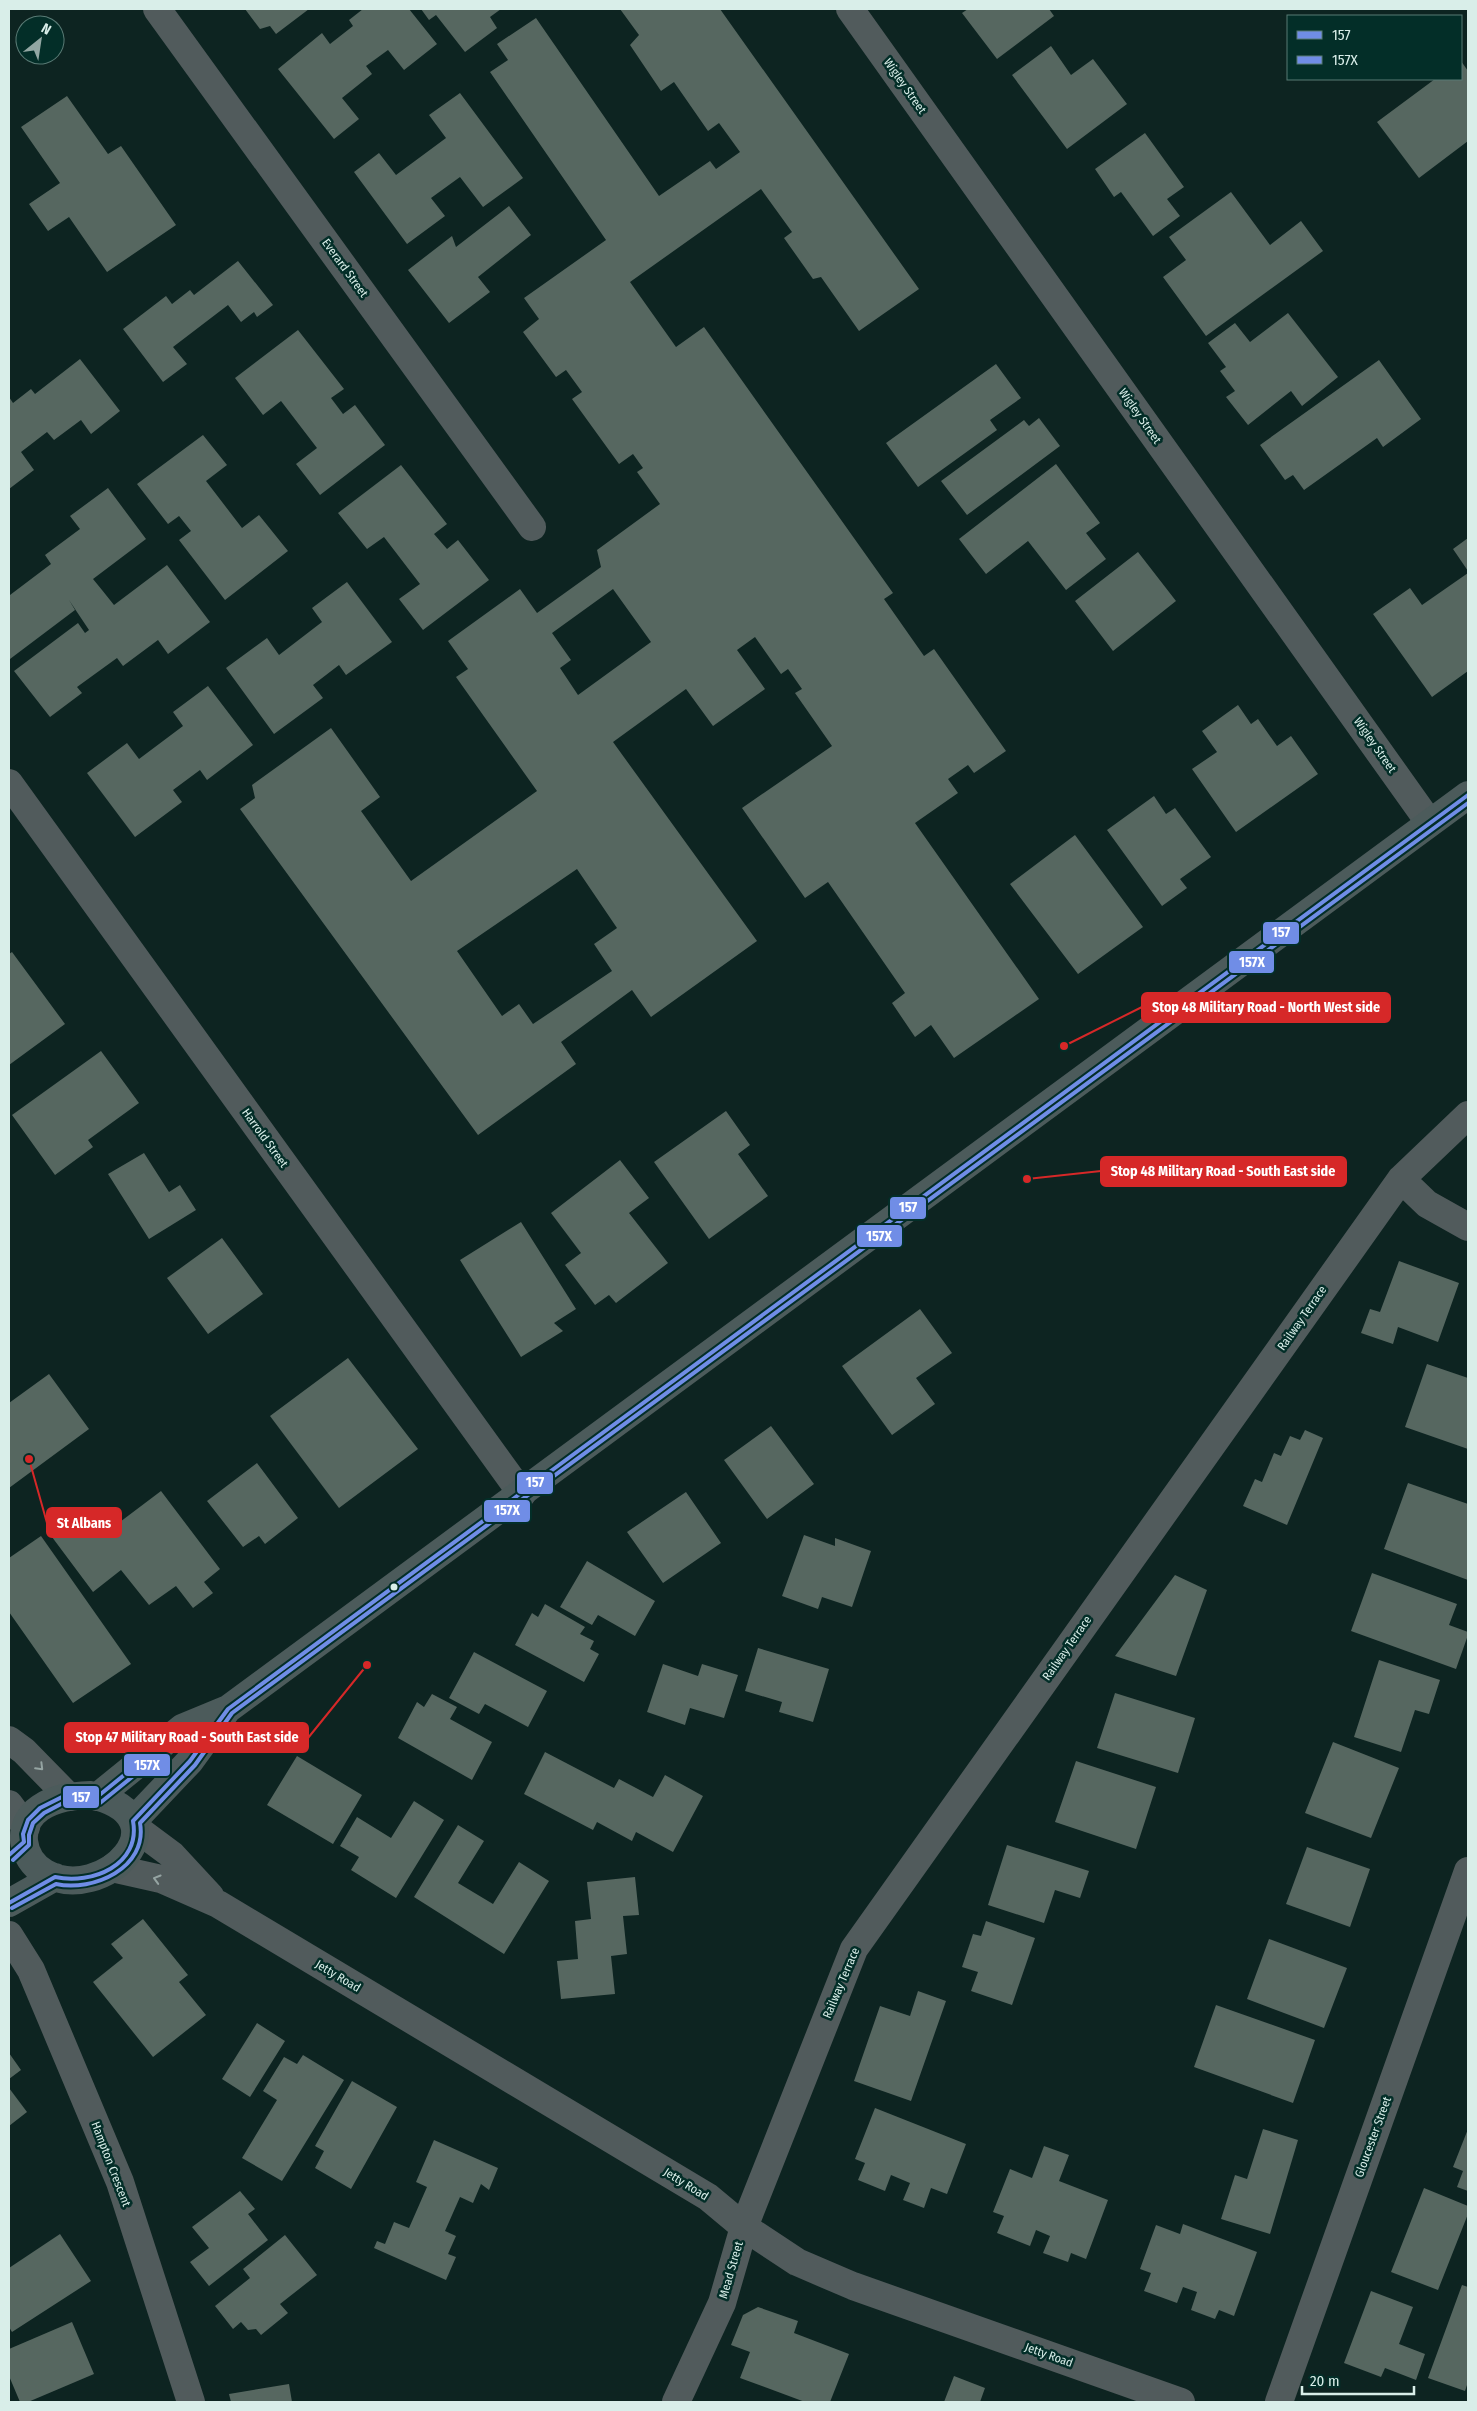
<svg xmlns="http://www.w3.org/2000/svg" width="1477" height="2411" viewBox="0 0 1477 2411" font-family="'Fira Sans Condensed',sans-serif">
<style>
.building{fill:#566760;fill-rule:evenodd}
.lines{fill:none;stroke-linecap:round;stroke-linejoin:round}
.minor{stroke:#515b5c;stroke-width:28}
.major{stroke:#4c5b5b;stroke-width:28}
.bus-1-casing{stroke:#032e28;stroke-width:8}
.bus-2-casing{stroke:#032e28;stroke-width:8}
.bus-1{stroke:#708de6;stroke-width:4}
.bus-2{stroke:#708de6;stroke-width:4}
.oneway{stroke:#95a4a2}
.bus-dot{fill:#d9eee9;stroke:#032e28;stroke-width:2}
.labels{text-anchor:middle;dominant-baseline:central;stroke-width:5;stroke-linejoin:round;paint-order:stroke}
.street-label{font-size:12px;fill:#d9eee9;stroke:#032e28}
.leader{fill:none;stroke:#d62828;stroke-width:2}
.callout-dot{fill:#d62828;stroke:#032e28;stroke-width:2}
.callout{fill:#d62828;stroke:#d62828;stroke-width:2}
.callout-label{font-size:14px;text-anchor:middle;font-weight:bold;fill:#fff}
.line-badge{stroke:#032e28;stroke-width:2}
.badge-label{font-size:14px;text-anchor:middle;font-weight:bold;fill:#fff}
</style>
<rect width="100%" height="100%" fill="#0d2421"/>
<path class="building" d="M 245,9 L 309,9 L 276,34 L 270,26 L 260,29 Z
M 363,9 L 409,9 L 437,44 L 404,70 L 388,50 L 366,66 L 372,74 L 342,98 L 359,119 L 334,139 L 278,69 L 322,33 L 330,44 L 353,26 L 349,20 Z
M 421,9 L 501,9 L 490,17 L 497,28 L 465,52 L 436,15 L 429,20 Z
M 620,9 L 720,9 L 919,289 L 859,331 L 821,277 L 813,279 L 784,238 L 792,232 L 761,189 L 630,282 L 676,347 L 704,327 L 893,593 L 884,599 L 924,656 L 934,649 L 1006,751 L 974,773 L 968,765 L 948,779 L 958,793 L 915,823 L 1039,999 L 954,1058 L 931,1025 L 915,1037 L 892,1003 L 905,993 L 828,882 L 805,898 L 742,808 L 832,746 L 795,693 L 802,689 L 788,669 L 781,674 L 755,637 L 737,650 L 765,689 L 713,726 L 686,689 L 613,742 L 757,941 L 651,1017 L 632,990 L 561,1042 L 576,1064 L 478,1135 L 240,809 L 255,798 L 252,785 L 331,728 L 380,797 L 361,811 L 411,881 L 537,791 L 456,677 L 468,669 L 448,641 L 520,589 L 537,613 L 601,567 L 597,550 L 660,504 L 637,472 L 643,468 L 633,454 L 619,464 L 572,399 L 582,392 L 566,370 L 556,377 L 523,332 L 539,319 L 524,298 L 606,240 L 490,72 L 508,60 L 497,44 L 536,18 L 659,196 L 710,161 L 716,169 L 740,152 L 719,123 L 708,131 L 674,82 L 661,91 L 630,45 L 639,35 ZM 613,589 L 651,642 L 578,695 L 560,668 L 571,660 L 552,633 ZM 577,869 L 617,928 L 594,944 L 612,971 L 533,1024 L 519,1004 L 502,1016 L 457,951 Z
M 968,9 L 1049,9 L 1054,16 L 997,59 L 962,13 Z
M 1051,46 L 1071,75 L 1093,59 L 1127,104 L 1067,149 L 1012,75 Z
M 1461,61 L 1468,71 L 1468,141 L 1419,178 L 1377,122 L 1435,79 L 1461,79 Z
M 460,93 L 523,178 L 483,207 L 460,177 L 431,198 L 445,216 L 407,244 L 354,172 L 379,153 L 396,175 L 446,138 L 429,115 Z
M 67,96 L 108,154 L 121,146 L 176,225 L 107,272 L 69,217 L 48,231 L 29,204 L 60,183 L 21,127 Z
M 1145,133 L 1184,187 L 1167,199 L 1180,216 L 1153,236 L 1121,192 L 1114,197 L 1095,169 Z
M 1231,192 L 1270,245 L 1301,221 L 1323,251 L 1206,336 L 1163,277 L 1186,260 L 1169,237 Z
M 509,206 L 531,235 L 478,277 L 490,292 L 449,323 L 408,270 L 452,236 L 456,247 Z
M 238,261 L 273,305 L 257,317 L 254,312 L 241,322 L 228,305 L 173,347 L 187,364 L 163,382 L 123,329 L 166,296 L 172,304 L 190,290 L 194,295 Z
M 1288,313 L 1338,377 L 1302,406 L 1291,391 L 1248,425 L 1226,397 L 1235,391 L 1220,371 L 1226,367 L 1208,343 L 1235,323 L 1250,342 Z
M 298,330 L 344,389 L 331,398 L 343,414 L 355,405 L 385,445 L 320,495 L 296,464 L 317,448 L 281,401 L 263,415 L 235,378 Z
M 80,359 L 120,411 L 91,434 L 81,420 L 54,440 L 47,432 L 21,452 L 34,470 L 9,489 L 9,397 L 13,403 L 31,389 L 35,394 Z
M 1379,360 L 1421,419 L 1383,447 L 1377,438 L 1304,490 L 1293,475 L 1285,480 L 1260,445 Z
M 996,364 L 1021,398 L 990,420 L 997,430 L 918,487 L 886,443 Z
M 1039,418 L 1060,446 L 967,515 L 941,481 L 1024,420 L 1029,426 Z
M 203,435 L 227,465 L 206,481 L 242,528 L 259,515 L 288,551 L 225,600 L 179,540 L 191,531 L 179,516 L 168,524 L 137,484 Z
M 1056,464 L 1100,523 L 1086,533 L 1106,559 L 1066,590 L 1028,541 L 986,574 L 959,539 Z
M 401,465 L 447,524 L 434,534 L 447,549 L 458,540 L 489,580 L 423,630 L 399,599 L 420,584 L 384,537 L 367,549 L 338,513 Z
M 108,488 L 146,539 L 93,579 L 102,590 L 114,605 L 167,565 L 210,622 L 168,654 L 158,640 L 123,666 L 117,658 L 77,687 L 82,693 L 50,717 L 14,671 L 78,623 L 85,633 L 89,630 L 69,600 L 75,610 L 10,659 L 9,592 L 10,595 L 51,564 L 45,555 L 80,529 L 70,516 Z
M 1468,538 L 1468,571 L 1453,549 Z
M 1138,552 L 1176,601 L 1113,651 L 1075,601 Z
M 1468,573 L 1468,671 L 1432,697 L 1373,614 L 1410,588 L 1422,605 Z
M 347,582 L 392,642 L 346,675 L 339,665 L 313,685 L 323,698 L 274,734 L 226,668 L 267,638 L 279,655 L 322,622 L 312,608 Z
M 208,686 L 253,745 L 207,780 L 200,770 L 173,790 L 182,802 L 135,837 L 87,773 L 127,743 L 139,759 L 183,726 L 173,712 Z
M 1238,705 L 1251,724 L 1258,719 L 1277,746 L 1291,736 L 1318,774 L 1236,832 L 1192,769 L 1217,752 L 1202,731 Z
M 1154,796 L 1166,814 L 1175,808 L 1211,857 L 1180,879 L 1187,888 L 1162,906 L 1107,830 Z
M 1075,835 L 1143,927 L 1078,974 L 1010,884 Z
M 12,952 L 65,1024 L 9,1065 L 9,954 Z
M 101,1051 L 139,1103 L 88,1140 L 93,1147 L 55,1175 L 12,1115 Z
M 726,1111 L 750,1145 L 738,1154 L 768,1196 L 709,1239 L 654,1162 Z
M 144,1153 L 169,1192 L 180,1185 L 196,1210 L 149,1239 L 108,1174 Z
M 620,1160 L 649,1198 L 629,1213 L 668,1263 L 616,1303 L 609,1295 L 595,1305 L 565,1265 L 581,1253 L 551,1213 Z
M 521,1222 L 576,1309 L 554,1323 L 563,1331 L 521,1357 L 460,1260 Z
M 222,1238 L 263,1294 L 208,1334 L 167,1278 Z
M 1399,1261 L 1459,1283 L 1438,1342 L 1398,1327 L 1393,1344 L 1361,1333 L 1370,1309 L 1380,1312 Z
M 920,1309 L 952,1353 L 916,1378 L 935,1404 L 892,1435 L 842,1366 Z
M 348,1358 L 418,1449 L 339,1508 L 270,1416 Z
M 1427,1364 L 1468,1378 L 1468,1449 L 1405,1427 Z
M 49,1374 L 89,1429 L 9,1488 L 9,1403 Z
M 771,1426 L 814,1484 L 767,1519 L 724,1460 Z
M 1305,1430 L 1323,1438 L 1287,1525 L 1243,1506 L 1255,1479 L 1262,1482 L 1274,1453 L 1281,1456 L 1290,1436 L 1300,1440 Z
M 257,1463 L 298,1518 L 265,1544 L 259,1536 L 243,1547 L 207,1501 Z
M 1408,1483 L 1468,1504 L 1468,1580 L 1384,1549 Z
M 161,1491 L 220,1569 L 204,1582 L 213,1593 L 193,1608 L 176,1586 L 149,1605 L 121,1570 L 93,1592 L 49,1533 L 83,1507 L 104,1534 Z
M 686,1492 L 721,1543 L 663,1583 L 627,1532 Z
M 804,1535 L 835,1546 L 835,1538 L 871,1551 L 852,1607 L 822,1597 L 818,1609 L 782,1596 Z
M 41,1536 L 131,1664 L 73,1703 L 9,1612 L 9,1558 Z
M 587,1561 L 655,1601 L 635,1636 L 598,1615 L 592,1625 L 560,1607 Z
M 1372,1573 L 1457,1604 L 1449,1625 L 1468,1632 L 1468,1635 L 1456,1669 L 1351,1631 Z
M 1175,1575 L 1207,1590 L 1176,1676 L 1115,1656 Z
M 545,1604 L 585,1627 L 580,1634 L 594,1641 L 590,1649 L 599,1654 L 584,1682 L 515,1645 L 532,1613 L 538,1617 Z
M 758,1648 L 829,1669 L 813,1722 L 779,1712 L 782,1702 L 745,1691 Z
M 474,1652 L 547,1691 L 528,1727 L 485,1704 L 479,1714 L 449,1698 Z
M 1379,1660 L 1440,1680 L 1429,1714 L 1415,1710 L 1401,1752 L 1354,1737 Z
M 663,1664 L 698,1676 L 702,1664 L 738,1675 L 724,1718 L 690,1708 L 685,1725 L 647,1712 Z
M 1115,1693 L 1195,1718 L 1178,1773 L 1097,1748 Z
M 432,1694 L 457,1707 L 450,1719 L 492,1742 L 472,1780 L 398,1738 L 417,1702 L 424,1707 Z
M 1333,1742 L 1399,1768 L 1371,1838 L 1305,1813 Z
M 545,1752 L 614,1788 L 619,1779 L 653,1797 L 665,1775 L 703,1796 L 673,1852 L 636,1832 L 632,1841 L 597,1822 L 593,1830 L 524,1794 Z
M 297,1756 L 362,1795 L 333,1844 L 267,1805 Z
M 1076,1761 L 1156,1787 L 1136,1849 L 1055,1822 Z
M 414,1801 L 444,1820 L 396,1898 L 351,1870 L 359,1857 L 340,1846 L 357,1817 L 391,1838 Z
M 458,1825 L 484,1841 L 458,1883 L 493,1904 L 519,1862 L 549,1881 L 504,1954 L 414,1897 Z
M 1007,1845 L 1089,1871 L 1080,1898 L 1055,1890 L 1044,1923 L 988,1905 Z
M 1307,1847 L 1370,1869 L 1350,1927 L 1286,1904 Z
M 635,1877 L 639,1915 L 623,1916 L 627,1954 L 611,1956 L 615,1994 L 561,1999 L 557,1961 L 578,1959 L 575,1921 L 591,1919 L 587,1882 Z
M 143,1919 L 188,1975 L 179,1982 L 206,2015 L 153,2057 L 93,1982 L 123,1958 L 111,1944 Z
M 986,1921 L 1035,1938 L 1012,2005 L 971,1991 L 978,1972 L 962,1967 L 973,1934 L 981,1936 Z
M 1269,1939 L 1347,1968 L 1324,2028 L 1247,1999 Z
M 918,1991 L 946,2001 L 911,2101 L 854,2081 L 880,2006 L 910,2016 Z
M 1216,2005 L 1315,2040 L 1293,2103 L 1194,2067 Z
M 257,2023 L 285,2041 L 250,2097 L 222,2079 Z
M 9,2053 L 21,2070 L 9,2079 Z
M 303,2055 L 344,2080 L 282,2181 L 242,2158 L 277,2100 L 263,2091 L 284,2057 L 297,2064 Z
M 352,2081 L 397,2107 L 351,2189 L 315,2168 L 324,2151 L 315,2146 Z
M 9,2088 L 27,2112 L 9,2126 Z
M 875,2108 L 966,2144 L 947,2194 L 931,2188 L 924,2208 L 903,2200 L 910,2183 L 891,2175 L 885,2191 L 858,2180 L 865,2163 L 855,2159 Z
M 1263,2129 L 1298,2140 L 1270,2234 L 1221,2219 L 1235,2175 L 1247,2179 Z
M 1468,2129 L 1468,2191 L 1457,2187 L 1463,2171 L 1453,2167 Z
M 434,2140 L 498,2168 L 489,2190 L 481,2184 L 473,2203 L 460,2197 L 445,2231 L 456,2236 L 448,2254 L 456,2257 L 446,2280 L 374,2248 L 377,2241 L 385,2244 L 394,2222 L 409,2228 L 427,2187 L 416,2182 Z
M 1044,2146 L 1069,2155 L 1059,2181 L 1108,2200 L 1086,2259 L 1071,2253 L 1068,2262 L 1043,2253 L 1050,2236 L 1036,2230 L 1030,2246 L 997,2233 L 1004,2216 L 993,2212 L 1010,2169 L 1032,2178 Z
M 1424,2188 L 1468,2206 L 1468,2214 L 1438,2290 L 1391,2272 Z
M 240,2191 L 255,2209 L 248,2214 L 268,2240 L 209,2286 L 190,2262 L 209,2248 L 192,2227 Z
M 1183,2224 L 1257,2252 L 1234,2316 L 1219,2310 L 1215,2319 L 1191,2310 L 1197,2292 L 1183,2287 L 1177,2303 L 1144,2291 L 1151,2273 L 1140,2269 L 1156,2225 L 1180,2234 Z
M 60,2234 L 91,2281 L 12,2332 L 9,2327 L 9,2268 Z
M 285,2235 L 317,2275 L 280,2304 L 288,2313 L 261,2335 L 256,2329 L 248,2330 L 241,2322 L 233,2329 L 215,2306 L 250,2278 L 243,2269 Z
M 1462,2285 L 1468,2287 L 1468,2382 L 1465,2391 L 1428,2378 Z
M 1371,2291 L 1413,2307 L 1399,2344 L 1425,2354 L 1416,2380 L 1385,2368 L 1381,2377 L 1344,2363 Z
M 758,2307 L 798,2321 L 794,2333 L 849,2354 L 830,2402 L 805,2402 L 740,2378 L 750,2352 L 731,2345 L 743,2315 Z
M 72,2322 L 94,2374 L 28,2402 L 20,2402 L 9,2376 L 9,2349 Z
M 954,2376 L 985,2388 L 980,2402 L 944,2402 Z
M 289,2384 L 292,2402 L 231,2402 L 229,2394 Z"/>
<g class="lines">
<path class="minor" d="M 157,9 L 532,527
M 850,9 L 1429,822
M 9,783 L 522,1494
M 1401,1179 L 1427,1204 L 1468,1227
M 9,1740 L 24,1751 L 69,1797
M 9,1804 L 26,1827
M 137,1829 L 172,1855 L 210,1896
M 112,1868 L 161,1879 L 218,1904 L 708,2197 L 744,2227 L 797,2262 L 853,2286 L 1181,2402
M 9,1935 L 31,1970 L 120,2182 L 191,2402
M 676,2402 L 722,2303 L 744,2227 L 854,1949 L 1401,1179 L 1468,1115
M 1279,2402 L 1468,1871"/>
<path class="major" d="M 91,1795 C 188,1818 103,1906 45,1873 C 21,1859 15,1825 40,1808 C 56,1797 73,1796 91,1795 Z
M 97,1797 L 182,1728 L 228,1709 L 1468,795
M 133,1821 L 190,1761 L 227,1710
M 9,1903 L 55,1877"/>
<g class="bus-1-casing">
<path id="bus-1" d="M 9,1855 L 24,1842 L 23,1834 L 28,1820 L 40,1808 L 62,1797 L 97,1797 L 165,1742
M 9,1903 L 55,1877 C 92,1885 141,1865 133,1821 L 190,1761 L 228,1709 L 1468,795"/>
</g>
<g class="bus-2-casing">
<path id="bus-2" d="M 13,1860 L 29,1845 L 29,1835 L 33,1823 L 44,1813 L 63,1803 L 100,1803 L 169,1747
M 12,1908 L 56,1884 C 93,1892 148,1868 140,1823 L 195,1765 L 232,1713 L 1468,803"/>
</g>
<use href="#bus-1" class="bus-1"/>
<use href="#bus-2" class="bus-2"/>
</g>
<defs><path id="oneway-chevron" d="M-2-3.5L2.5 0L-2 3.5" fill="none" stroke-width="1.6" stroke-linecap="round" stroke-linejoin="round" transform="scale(1.25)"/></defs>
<g class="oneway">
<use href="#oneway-chevron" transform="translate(40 1767) rotate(45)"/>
<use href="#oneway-chevron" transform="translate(157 1879) rotate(-164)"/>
</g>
<circle class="bus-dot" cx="394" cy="1587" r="4.5"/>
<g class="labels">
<g class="street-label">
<text transform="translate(905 86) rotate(55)">Wigley Street</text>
<text transform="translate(345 268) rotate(54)">Everard Street</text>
<text transform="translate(1140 416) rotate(55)">Wigley Street</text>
<text transform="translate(1375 745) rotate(55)">Wigley Street</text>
<text transform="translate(265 1138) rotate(54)">Harrold Street</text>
<text transform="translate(1302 1318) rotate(-55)">Railway Terrace</text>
<text transform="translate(1067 1648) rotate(-55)">Railway Terrace</text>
<text transform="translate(338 1976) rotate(31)">Jetty Road</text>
<text transform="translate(841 1983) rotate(-67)">Railway Terrace</text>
<text transform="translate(1373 2137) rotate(-70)">Gloucester Street</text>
<text transform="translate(111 2164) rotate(69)">Hampton Crescent</text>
<text transform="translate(686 2184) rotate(32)">Jetty Road</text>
<text transform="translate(731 2270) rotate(-74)">Mead Street</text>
<text transform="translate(1049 2355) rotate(20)">Jetty Road</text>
</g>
</g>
<path class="leader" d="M1064 1046L1142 1007M1027 1179L1101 1171M29 1459L47 1523M367 1665L308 1738"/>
<g class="callout-dot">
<circle cx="1064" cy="1046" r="5"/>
<circle cx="1027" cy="1179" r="5"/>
<circle cx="29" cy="1459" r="5"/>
<circle cx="367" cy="1665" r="5"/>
</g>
<g class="callout">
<rect x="1142" y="993" width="248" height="29" rx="5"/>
<rect x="1101" y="1157" width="245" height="29" rx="5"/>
<rect x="47" y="1508" width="74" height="29" rx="5"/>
<rect x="65" y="1723" width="243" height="29" rx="5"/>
</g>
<g class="callout-label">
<text x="1266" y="1012">Stop 48 Military Road - North West side</text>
<text x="1223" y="1176">Stop 48 Military Road - South East side</text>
<text x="84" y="1528">St Albans</text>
<text x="187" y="1742">Stop 47 Military Road - South East side</text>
</g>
<g class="line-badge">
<rect x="1262" y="921" width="38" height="24" rx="5" fill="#708de6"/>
<rect x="1228" y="950" width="47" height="24" rx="5" fill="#708de6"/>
<rect x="889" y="1196" width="38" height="24" rx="5" fill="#708de6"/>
<rect x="856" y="1224" width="47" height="24" rx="5" fill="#708de6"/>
<rect x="516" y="1471" width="38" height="24" rx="5" fill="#708de6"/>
<rect x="483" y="1499" width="48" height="24" rx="5" fill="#708de6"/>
<rect x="123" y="1753" width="48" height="24" rx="5" fill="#708de6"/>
<rect x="62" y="1785" width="38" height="24" rx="5" fill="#708de6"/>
</g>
<g class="badge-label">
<text x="1281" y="937">157</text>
<text x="1252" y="967">157X</text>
<text x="908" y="1212">157</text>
<text x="879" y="1241">157X</text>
<text x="535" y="1487">157</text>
<text x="507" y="1515">157X</text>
<text x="147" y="1770">157X</text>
<text x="81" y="1802">157</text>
</g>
<rect width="1477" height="2411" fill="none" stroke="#d9eee9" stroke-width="20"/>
<rect x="1287" y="15" width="175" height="65" fill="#032e28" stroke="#597b75"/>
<rect x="1297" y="31" width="25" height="8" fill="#708de6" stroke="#597b75"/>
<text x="1332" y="40" font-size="15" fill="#d9eee9">157</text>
<rect x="1297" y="56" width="25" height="8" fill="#708de6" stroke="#597b75"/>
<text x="1332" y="65" font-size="15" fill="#d9eee9">157X</text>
<g transform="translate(40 40) rotate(30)"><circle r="24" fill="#032e28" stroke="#597b75"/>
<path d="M0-4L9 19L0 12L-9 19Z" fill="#92a7a3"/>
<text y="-8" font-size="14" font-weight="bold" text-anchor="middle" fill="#d9eee9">N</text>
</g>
<path d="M1302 2386v8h112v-8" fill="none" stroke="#d9eee9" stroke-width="2.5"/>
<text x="1310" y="2386" font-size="15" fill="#d9eee9" stroke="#032e28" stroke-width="4" paint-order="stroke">20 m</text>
</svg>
